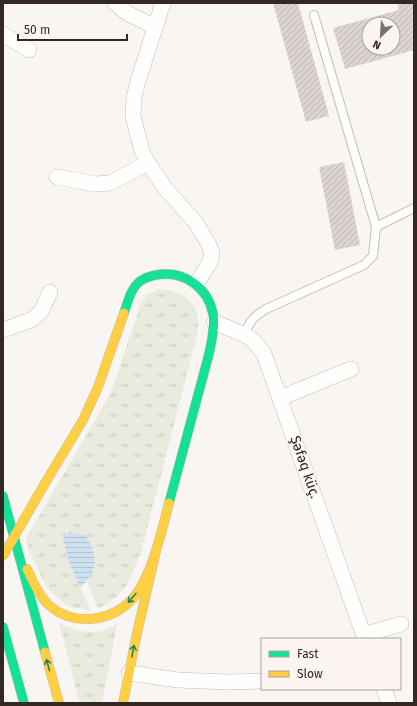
<svg xmlns="http://www.w3.org/2000/svg" width="417" height="706" viewBox="0 0 417 706" font-family="'Fira Sans',sans-serif">
<style>
.grass{fill:url(#grass-tufts)}
.water{fill:url(#water-rules)}
.building{fill:url(#building-hatch);fill-rule:evenodd}
.lines{fill:none;stroke-linecap:round;stroke-linejoin:round}
.lane-casing{stroke:#c6beba;stroke-width:10}
.street-casing{stroke:#c6beba;stroke-width:16}
.fast-casing{stroke:#c6beba;stroke-width:10}
.slow-casing{stroke:#c6beba;stroke-width:10}
.lane{stroke:#fefefd;stroke-width:8}
.street{stroke:#fefefd;stroke-width:15}
.fast{stroke:#16e098;stroke-width:9}
.slow{stroke:#ffcf43;stroke-width:9}
.slow-bridge-casing{stroke:#c6beba;stroke-width:10;stroke-linecap:butt}
.slow-bridge{stroke:#ffcf43;stroke-width:9}
.oneway{stroke:#26845d}
.labels{text-anchor:middle;dominant-baseline:central;stroke-width:3;stroke-linejoin:round;paint-order:stroke}
.street-label{font-size:14px;fill:#352822;stroke:#fbf4f1}
</style>
<defs>
<pattern id="grass-tufts" width="24" height="20" patternUnits="userSpaceOnUse"><rect width="24" height="20" fill="#e8ebdd"/><path d="M3 7l-1-3M5 7V3M7 7l1-3M15 17l-1-3M17 17v-4M19 17l1-3" fill="none" stroke="#c8cabd"/></pattern>
<pattern id="water-rules" width="6" height="5" patternUnits="userSpaceOnUse"><rect width="6" height="5" fill="#cde1f1"/><path d="M0 2.5h6" fill="none" stroke="#b1c1ce"/></pattern>
<pattern id="building-hatch" width="6" height="6" patternUnits="userSpaceOnUse"><rect width="6" height="6" fill="#dcd4d0"/><path d="M-1 1l2-2M0 6l6-6M5 7l2-2" fill="none" stroke="#bdb6b2"/></pattern>
</defs>
<rect width="100%" height="100%" fill="#f9f5f3"/>
<path class="grass" d="M 158,289 C 177,290 197,298 198,320 C 199,326 197,333 196,339 L 141,553 L 127,585 L 114,599 L 98,609 L 87,581 L 90,576 L 69,532 L 63,541 L 69,562 L 91,611 L 67,606 L 47,588 L 29,551 L 26,538 L 111,393 L 141,303 L 147,295 Z
M 59,623 C 73,630 90,635 105,630 C 109,629 113,626 117,624 L 102,703 L 80,703 Z"/>
<path class="water" d="M 69,532 L 86,536 C 98,556 99,572 80,587 L 69,562 L 63,540 Z"/>
<path class="building" d="M 273,3 L 298,3 L 329,116 L 306,122 Z
M 397,3 L 414,3 L 414,50 L 345,69 L 333,28 L 399,10 ZM 369,24 L 393,24 L 393,48 L 369,48 Z
M 344,162 L 360,245 L 335,250 L 319,167 Z"/>
<g class="lines">
<g class="lane-casing">
<path id="lane" d="M 314,15 L 376,227
M 245,335 C 250,320 253,317 266,309 L 364,265 L 373,256 L 376,227 L 414,208"/>
</g>
<g class="street-casing">
<path id="street" d="M 115,3 L 127,13 L 155,27
M 163,3 L 138,81 L 134,98 L 133,116 L 142,151 L 148,163 L 165,188 L 196,223 L 208,243 L 212,253 L 210,262 L 197,283
M 3,34 L 29,50
M 57,177 L 95,184 L 110,183 L 148,163
M 214,322 L 245,335 L 253,340 L 264,354 L 365,639
M 3,330 L 31,320 L 41,312 L 50,292
M 280,398 L 351,369
M 363,635 L 401,624
M 129,673 L 178,680 L 228,682 L 262,681
M 384,689 L 389,703"/>
</g>
<g class="fast-casing">
<path id="fast" d="M 124,313 C 128,302 130,290 139,282 C 143,279 150,276 156,275 C 183,270 208,287 213,314 C 215,327 212,341 209,354 L 169,503
M 3,496 L 45,652
M 3,627 L 24,703"/>
</g>
<g class="slow-casing">
<path id="slow" d="M 44,485 L 83,420 L 98,387 L 124,313
M 27,569 C 33,582 40,598 51,607 C 76,627 114,621 134,597 C 152,575 162,530 169,503
M 45,652 L 59,703
M 123,703 L 137,633 L 156,551"/>
</g>
<use href="#lane" class="lane"/>
<use href="#street" class="street"/>
<use href="#fast" class="fast"/>
<use href="#slow" class="slow"/>
<g class="slow-bridge-casing">
<path id="slow-bridge" d="M 3,556 L 44,485"/>
</g>
<use href="#slow-bridge" class="slow-bridge"/>
</g>
<defs><path id="oneway-shaft" d="M-6 0H5M1.5-3L5.5 0L1.5 3" fill="none" stroke-width="1.6" stroke-linecap="round" stroke-linejoin="round"/></defs>
<g class="oneway">
<use href="#oneway-shaft" transform="translate(132 598) rotate(131)"/>
<use href="#oneway-shaft" transform="translate(133 651) rotate(-79)"/>
<use href="#oneway-shaft" transform="translate(48 665) rotate(-105)"/>
</g>
<g class="labels">
<g class="street-label">
<text transform="translate(305 467) rotate(71)">Şəfəq küç.</text>
</g>
</g>
<rect width="417" height="706" fill="none" stroke="#352822" stroke-width="8"/>
<rect x="261" y="638" width="140" height="52" fill="#fbf4f1" stroke="#aca29e"/>
<rect x="269" y="651" width="20" height="6" fill="#16e098" stroke="#aca29e"/>
<text x="297" y="658" font-size="12" fill="#352822">Fast</text>
<rect x="269" y="671" width="20" height="6" fill="#ffcf43" stroke="#aca29e"/>
<text x="297" y="678" font-size="12" fill="#352822">Slow</text>
<g transform="translate(381 36) rotate(205)"><circle r="19" fill="#fbf4f1" stroke="#aca29e"/>
<path d="M0-3L7 15L0 10L-7 15Z" fill="#7a706b"/>
<text y="-6" font-size="11" font-weight="bold" text-anchor="middle" fill="#352822">N</text>
</g>
<path d="M18 34v6h109v-6" fill="none" stroke="#352822" stroke-width="2"/>
<text x="24" y="34" font-size="12" fill="#352822" stroke="#fbf4f1" stroke-width="3" paint-order="stroke">50 m</text>
</svg>
